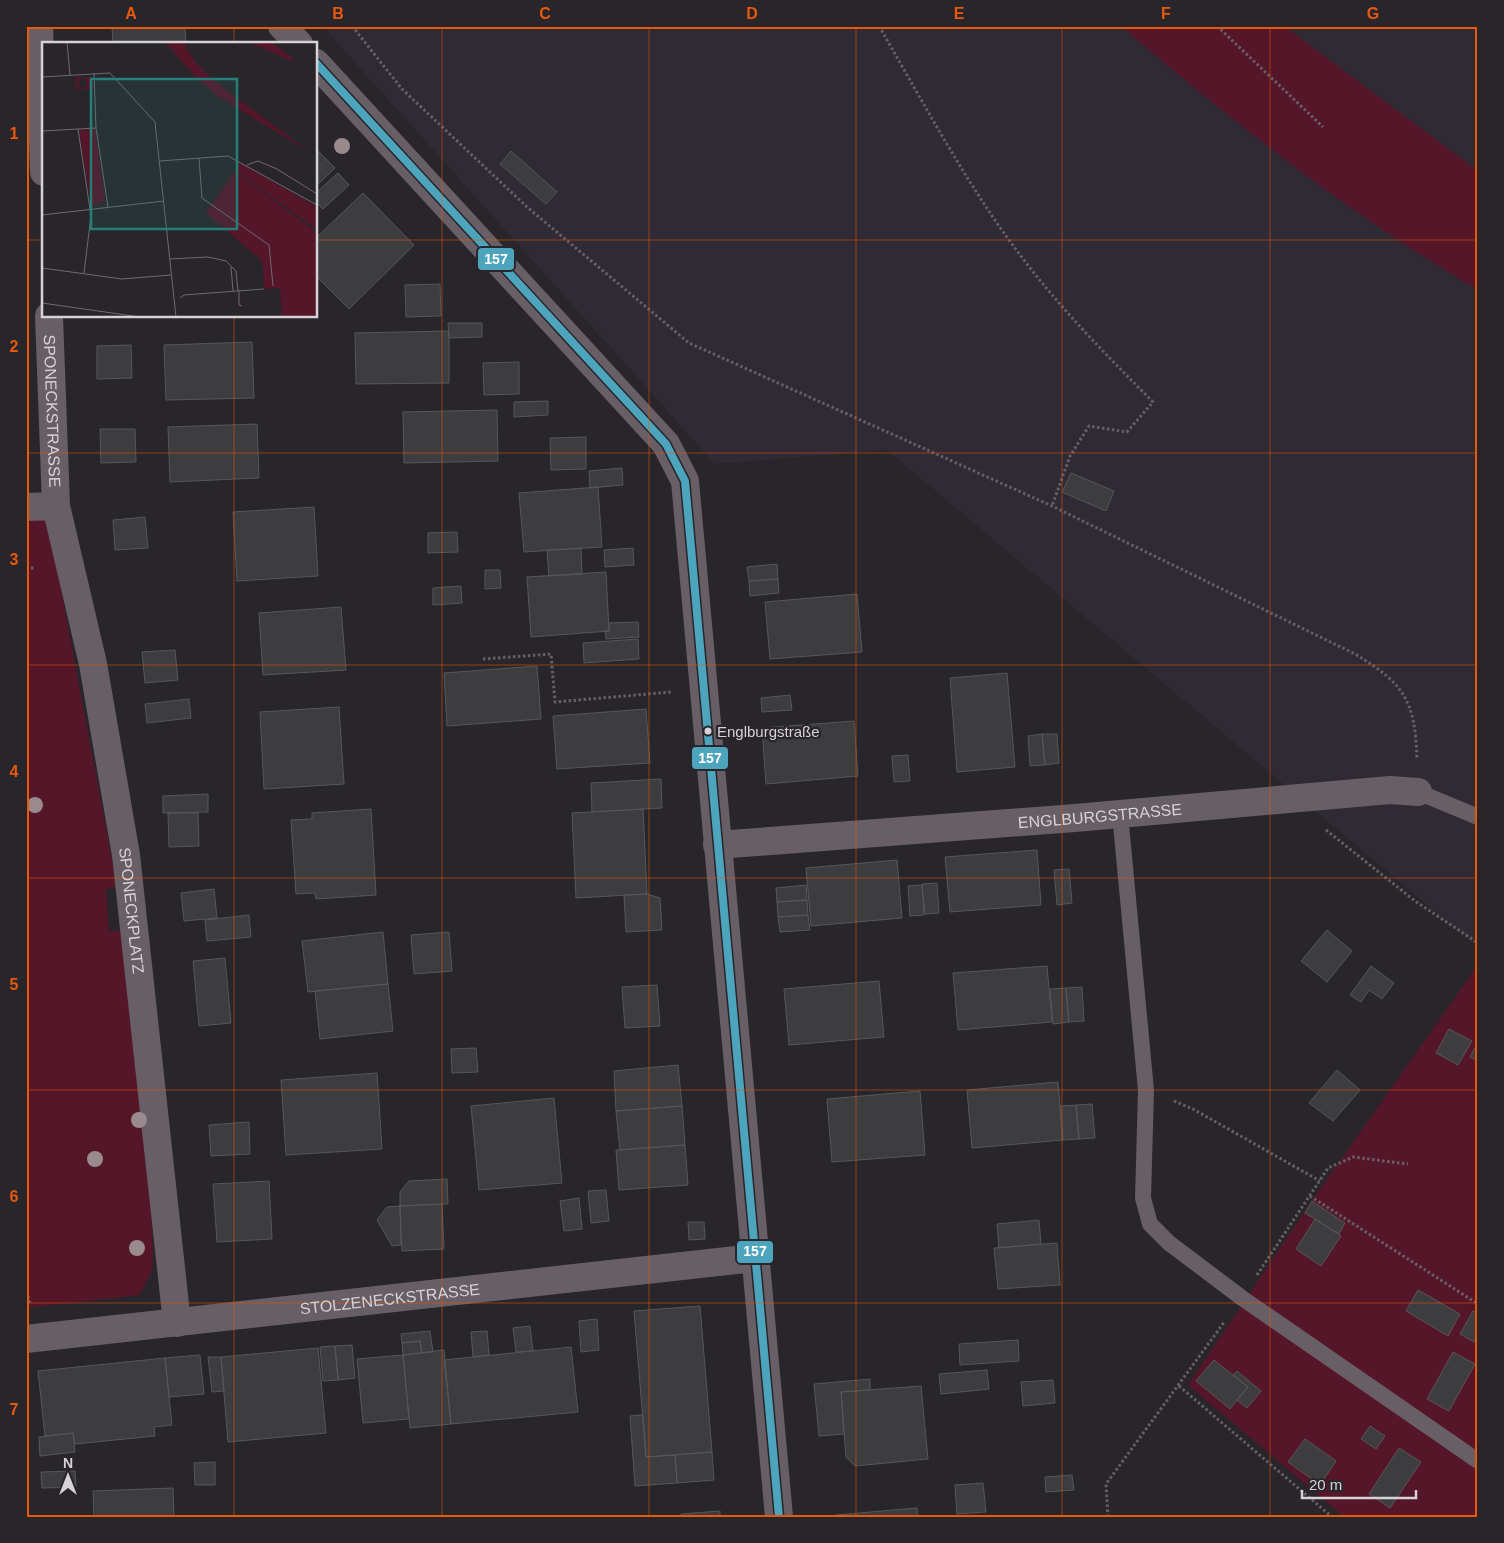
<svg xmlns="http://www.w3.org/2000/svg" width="1504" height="1543" viewBox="0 0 1504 1543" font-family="Helvetica,sans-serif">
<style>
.built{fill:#302a34}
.green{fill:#56162a}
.building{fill:#3d3c3f;stroke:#575659}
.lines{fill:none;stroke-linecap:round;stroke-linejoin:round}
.path{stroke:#666065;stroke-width:3;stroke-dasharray:2.5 2.5;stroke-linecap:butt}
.service{stroke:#685e65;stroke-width:16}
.minor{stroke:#685e65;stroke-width:28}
.bus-1-casing{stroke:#28252b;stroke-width:11}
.bus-1{stroke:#4da4bd;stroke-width:8}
.tree{fill:#998a8e}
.grid{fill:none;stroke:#e8590c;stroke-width:1;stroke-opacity:0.55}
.bus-dot{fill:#d5d3d7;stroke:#28252b;stroke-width:2}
.labels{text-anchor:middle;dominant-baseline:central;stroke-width:4.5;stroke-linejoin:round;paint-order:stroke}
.bus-label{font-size:15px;fill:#d5d3d7;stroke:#28252b;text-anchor:start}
.street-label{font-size:16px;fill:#d5d3d7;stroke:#28252b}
.inset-road{fill:none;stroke:#6d6b6f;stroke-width:1}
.view{fill:#237f78;fill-opacity:0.15;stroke:#237f78;stroke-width:2.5}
.inset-edge{fill:none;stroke:#d5d3d7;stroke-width:2.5}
.line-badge{stroke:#28252b;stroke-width:2}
.badge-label{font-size:14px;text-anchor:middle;font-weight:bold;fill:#fff}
.neatline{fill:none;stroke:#e8590c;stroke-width:2}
.grid-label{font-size:16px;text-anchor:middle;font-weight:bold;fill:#e8590c}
</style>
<rect width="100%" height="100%" fill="#28262a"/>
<path class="built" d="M 322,26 L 1478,26 L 1478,948 L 887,450 L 715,464 Z"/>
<path class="green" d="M 1121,26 L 1284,26 L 1478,171 L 1478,290 C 1351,215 1233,123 1121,26 Z
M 47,516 L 117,887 L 106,889 L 109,931 L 121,931 L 149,1145 L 153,1258 L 152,1271 L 139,1295 L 26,1308 L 26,517 Z
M 1478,965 L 1478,1517 L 1344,1517 L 1188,1385 L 1311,1202 Z"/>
<path class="building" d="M 112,26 L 185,26 L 186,44 L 113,44 Z
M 316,149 L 335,168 L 316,186 Z
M 511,151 L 557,192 L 546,204 L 500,164 Z
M 338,173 L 349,185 L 323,209 L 316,202 L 316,193 Z
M 363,193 L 414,245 L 349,309 L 316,276 L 316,238 Z
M 440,284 L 441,316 L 406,317 L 405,285 Z
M 448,323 L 482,323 L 482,337 L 449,338 Z
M 449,331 L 449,383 L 356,384 L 355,333 Z
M 252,342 L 254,398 L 166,400 L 164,345 Z
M 131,345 L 132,378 L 97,379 L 97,346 Z
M 519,362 L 519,394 L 484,395 L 483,363 Z
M 548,401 L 548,415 L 514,417 L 514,402 Z
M 497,410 L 498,461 L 404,463 L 403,412 Z
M 257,424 L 259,478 L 170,482 L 168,427 Z
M 100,429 L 135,429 L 136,462 L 101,463 Z
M 586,437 L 586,469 L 551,470 L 550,438 Z
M 622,468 L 623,485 L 590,488 L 589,471 Z
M 1071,473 L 1114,491 L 1106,511 L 1062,492 Z
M 598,487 L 602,547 L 524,552 L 519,493 Z
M 314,507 L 318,576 L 237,581 L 233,512 Z
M 145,517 L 148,548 L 115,550 L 113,520 Z
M 457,532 L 458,552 L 428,553 L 428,533 Z
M 581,548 L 582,574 L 549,576 L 547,550 Z
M 633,548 L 634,565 L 605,567 L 604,550 Z
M 777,564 L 778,579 L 749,581 L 747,567 Z
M 485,570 L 500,570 L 501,588 L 485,589 Z
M 606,572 L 609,631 L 531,637 L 527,577 Z
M 778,579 L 779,593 L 750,596 L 749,581 Z
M 461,586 L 462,603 L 433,605 L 433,588 Z
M 857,594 L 862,652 L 770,659 L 765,602 Z
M 341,607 L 346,670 L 263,675 L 259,613 Z
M 638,622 L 639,637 L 606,639 L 605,631 L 609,631 L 609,623 Z
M 638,639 L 639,659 L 584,663 L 583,643 Z
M 175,650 L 178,680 L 145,683 L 142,652 Z
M 537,666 L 541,719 L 447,726 L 444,673 Z
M 1007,673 L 1015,767 L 957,772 L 950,678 Z
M 790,695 L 792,710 L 762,712 L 761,698 Z
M 189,699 L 191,718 L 147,723 L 145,704 Z
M 339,707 L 344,784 L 264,789 L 260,712 Z
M 646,709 L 650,763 L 557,769 L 553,716 Z
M 854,721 L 858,776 L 766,784 L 762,728 Z
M 1042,734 L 1057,734 L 1059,763 L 1045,765 Z
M 1042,734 L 1045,765 L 1030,766 L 1028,736 Z
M 908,755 L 910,781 L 894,782 L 892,756 Z
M 661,779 L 662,808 L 592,812 L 591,783 Z
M 208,794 L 208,812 L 163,813 L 163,796 Z
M 371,809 L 376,895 L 316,899 L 315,893 L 296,894 L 291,820 L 312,819 L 312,813 Z
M 643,809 L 647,894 L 576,898 L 572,813 Z
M 168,813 L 198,813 L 199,846 L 169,847 Z
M 1037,850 L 1041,905 L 950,912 L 945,857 Z
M 897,860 L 902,918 L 811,926 L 806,868 Z
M 1069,869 L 1072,903 L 1057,905 L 1054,870 Z
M 937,883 L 939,913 L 925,914 L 922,884 Z
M 806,885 L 807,900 L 777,902 L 776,888 Z
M 922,885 L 924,915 L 910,916 L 908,886 Z
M 214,889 L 217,918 L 184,921 L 181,893 Z
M 647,894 L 660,898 L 662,930 L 626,932 L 624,895 Z
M 807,900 L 808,915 L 778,917 L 777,902 Z
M 249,915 L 251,937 L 207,941 L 205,920 Z
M 808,915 L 810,930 L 780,932 L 778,917 Z
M 1327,930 L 1352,951 L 1327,982 L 1301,961 Z
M 383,932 L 388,984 L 308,992 L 302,941 Z
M 449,932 L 452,971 L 414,974 L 411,935 Z
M 225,958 L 231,1023 L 199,1026 L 193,961 Z
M 1047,966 L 1052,1022 L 958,1030 L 953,973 Z
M 1371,966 L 1394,983 L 1382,999 L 1369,990 L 1361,1002 L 1350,995 Z
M 879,981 L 884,1037 L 789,1045 L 784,989 Z
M 388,984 L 393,1031 L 320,1039 L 315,991 Z
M 657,985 L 660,1026 L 625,1028 L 622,987 Z
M 1082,987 L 1084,1021 L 1069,1022 L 1066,988 Z
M 1066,988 L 1069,1022 L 1053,1024 L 1050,989 Z
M 1449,1029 L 1472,1041 L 1458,1065 L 1436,1053 Z
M 1478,1042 L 1478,1061 L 1470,1057 Z
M 476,1048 L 478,1072 L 452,1073 L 451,1049 Z
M 678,1065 L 682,1106 L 616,1111 L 614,1071 Z
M 1337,1070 L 1360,1090 L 1333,1121 L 1309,1103 Z
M 377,1073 L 382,1149 L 286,1155 L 281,1080 Z
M 1058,1082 L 1063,1140 L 972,1148 L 967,1090 Z
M 920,1091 L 925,1155 L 832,1162 L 827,1099 Z
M 554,1098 L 562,1183 L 479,1190 L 471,1106 Z
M 1092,1104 L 1095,1138 L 1079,1139 L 1076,1105 Z
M 1076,1105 L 1079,1139 L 1063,1140 L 1060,1106 Z
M 682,1106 L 685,1145 L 620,1150 L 616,1111 Z
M 249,1122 L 250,1154 L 211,1156 L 209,1125 Z
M 685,1145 L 688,1185 L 619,1190 L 616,1150 Z
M 447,1179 L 448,1204 L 400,1206 L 400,1192 L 409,1181 Z
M 269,1181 L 272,1239 L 217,1242 L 213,1184 Z
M 606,1190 L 609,1221 L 591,1223 L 588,1191 Z
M 579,1198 L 582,1229 L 564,1231 L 560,1201 Z
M 1312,1201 L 1345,1223 L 1339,1234 L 1305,1213 Z
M 442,1204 L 444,1249 L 402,1251 L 400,1206 Z
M 400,1206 L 401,1245 L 392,1246 L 377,1220 L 387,1207 Z
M 1315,1219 L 1341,1236 L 1321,1266 L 1296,1249 Z
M 1039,1220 L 1041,1244 L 999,1248 L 997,1224 Z
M 688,1222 L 704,1222 L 705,1239 L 689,1240 Z
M 1057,1243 L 1060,1285 L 998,1289 L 994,1248 Z
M 1418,1290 L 1460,1314 L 1448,1336 L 1406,1311 Z
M 700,1306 L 712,1452 L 646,1457 L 634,1311 Z
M 1473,1311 L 1478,1313 L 1478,1336 L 1474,1342 L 1460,1334 Z
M 597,1319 L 599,1350 L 581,1352 L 579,1321 Z
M 530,1326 L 533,1351 L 516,1352 L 513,1328 Z
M 430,1331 L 433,1352 L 422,1353 L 420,1341 L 402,1343 L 401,1334 Z
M 487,1331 L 489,1355 L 473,1357 L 471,1332 Z
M 1018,1340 L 1019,1361 L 960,1365 L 959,1344 Z
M 420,1341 L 422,1353 L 403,1355 L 402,1343 Z
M 352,1345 L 355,1378 L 338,1380 L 335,1346 Z
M 335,1346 L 338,1380 L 323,1381 L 320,1347 Z
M 571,1347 L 578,1412 L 451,1424 L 444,1360 Z
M 318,1348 L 326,1433 L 228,1442 L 221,1357 Z
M 444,1350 L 451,1424 L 410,1428 L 403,1355 Z
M 1453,1352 L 1475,1364 L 1449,1411 L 1427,1399 Z
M 200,1355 L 204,1394 L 169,1397 L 165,1358 Z
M 403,1355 L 409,1419 L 363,1423 L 357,1359 Z
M 208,1357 L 221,1357 L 224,1391 L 212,1392 Z
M 165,1358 L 172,1425 L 154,1427 L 155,1436 L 75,1444 L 73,1433 L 45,1436 L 38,1371 Z
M 1214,1360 L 1248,1387 L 1230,1409 L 1196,1381 Z
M 987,1370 L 989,1389 L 941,1394 L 939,1374 Z
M 1237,1371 L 1261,1391 L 1247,1408 L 1237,1400 L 1248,1387 L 1233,1375 Z
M 870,1379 L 870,1390 L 841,1392 L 844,1434 L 819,1436 L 814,1384 Z
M 1053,1380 L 1055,1403 L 1023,1406 L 1021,1382 Z
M 921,1386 L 928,1459 L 855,1466 L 846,1457 L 841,1392 Z
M 643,1415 L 646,1457 L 675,1455 L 677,1483 L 635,1486 L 630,1416 Z
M 1370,1426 L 1385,1436 L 1376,1449 L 1361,1439 Z
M 73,1433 L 75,1452 L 40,1456 L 39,1437 Z
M 1305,1439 L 1336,1461 L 1320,1485 L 1288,1462 Z
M 1399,1448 L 1421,1462 L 1390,1508 L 1369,1494 Z
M 712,1452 L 714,1480 L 677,1483 L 675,1455 Z
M 215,1462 L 215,1485 L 195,1485 L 194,1463 Z
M 75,1471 L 76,1487 L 42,1488 L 41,1472 Z
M 1072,1475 L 1074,1490 L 1046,1492 L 1045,1477 Z
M 983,1483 L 986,1512 L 957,1514 L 955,1485 Z
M 173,1488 L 174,1517 L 94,1517 L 93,1491 Z
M 917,1508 L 918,1517 L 836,1517 L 836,1515 Z
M 720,1511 L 720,1517 L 681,1517 L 681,1514 Z"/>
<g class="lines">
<path class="path" d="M 352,26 L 402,89 L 527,207 L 689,343 L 1052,506 L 1355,654 C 1405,684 1415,701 1417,759
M 879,26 C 926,107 970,191 1027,264 C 1065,313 1109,358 1153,402 L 1127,432 L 1089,426 L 1070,456 L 1052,506
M 1217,26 L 1323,127
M 26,568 L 36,568
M 483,659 L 551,654 L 555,702 L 671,692
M 1326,830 L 1415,901 L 1478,943
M 1174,1101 L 1193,1109 L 1320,1181
M 1310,1196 L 1478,1304
M 1257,1275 L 1328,1168 L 1353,1157 L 1408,1164
M 26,1286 L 30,1305
M 1179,1386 L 1332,1517
M 1108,1517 L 1106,1484 L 1225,1321"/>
<path class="service" d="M 1418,792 L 1478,817
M 1120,814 L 1146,1090 L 1143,1198 L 1150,1224 L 1169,1243 L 1242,1298 L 1478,1461"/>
<g class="minor">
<path d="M 39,26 L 44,172"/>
<path d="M 282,26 L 299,44"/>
<path d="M 316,63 L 666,444 L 685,481 L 779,1517"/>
<path id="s1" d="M 49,316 L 56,506 L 93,664 L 126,855 L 177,1323"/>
<path d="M 26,507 L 56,506"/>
<path id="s2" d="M 717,845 L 1075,818 L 1390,790 L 1418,792"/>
<path id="s3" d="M 26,1339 L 754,1258"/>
</g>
<g class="bus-1-casing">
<path id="bus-1" d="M 316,63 L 666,444 L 685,481 L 779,1517"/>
</g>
<use href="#bus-1" class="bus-1"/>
</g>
<g class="tree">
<circle cx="342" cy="146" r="8"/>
<circle cx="35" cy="805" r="8"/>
<circle cx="139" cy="1120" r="8"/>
<circle cx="95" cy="1159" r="8"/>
<circle cx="137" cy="1248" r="8"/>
</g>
<path class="grid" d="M 234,26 L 234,44M 442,26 L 442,1517M 649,26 L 649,1517M 856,26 L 856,1517M 1062,26 L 1062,1517M 1270,26 L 1270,1517M 26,240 L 44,240M 316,240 L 1478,240M 234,316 L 234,1517M 26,453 L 1478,453M 26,665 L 1478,665M 26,878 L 1478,878M 26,1090 L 1478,1090M 26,1303 L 1478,1303"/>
<circle class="bus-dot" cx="708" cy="731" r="4.5"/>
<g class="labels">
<g class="bus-label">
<text x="717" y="731">Englburgstraße</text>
</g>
<g class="street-label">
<text stroke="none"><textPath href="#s1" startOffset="95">SPONECKSTRASSE</textPath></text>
<text stroke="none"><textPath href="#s2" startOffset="384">ENGLBURGSTRASSE</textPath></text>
<text stroke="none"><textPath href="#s1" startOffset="602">SPONECKPLATZ</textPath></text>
<text stroke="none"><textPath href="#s3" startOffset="366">STOLZENECKSTRASSE</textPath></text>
</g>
</g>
<g transform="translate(42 42)">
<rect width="275" height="275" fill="#28262a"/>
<path d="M 123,0 L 142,0 L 150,16 L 170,37 L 266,109 L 177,55 L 155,37 ZM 207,0 L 229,0 L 252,17 L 249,19 ZM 34,35 L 40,35 L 35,43 L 38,46 L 46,45 L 42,35 L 50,36 L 51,47 L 33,47 ZM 53,87 L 63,160 L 49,164 L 37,88 ZM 198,121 L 275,165 L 275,188 L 193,128 ZM 193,129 L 275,191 L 275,275 L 240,275 L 238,246 L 222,247 L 220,219 L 164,171 Z" fill="#56162a"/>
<path class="inset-road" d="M 25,0 L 28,33M 52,31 L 54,86 L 66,165M 0,35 L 68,31 L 113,80 L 134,275M 36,87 L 49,174 L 42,231M 0,89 L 54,86M 157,116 L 160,156 L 227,203 L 231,244M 118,119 L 186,114 L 275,163M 205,123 L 216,119 L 235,127 L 275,152M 0,173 L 122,159M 128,217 L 166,215 L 184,219 L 194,229 L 196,249M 189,225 L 191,249M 0,226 L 80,237 L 129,233M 197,249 L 197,263 L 200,264M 138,256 L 142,253 L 222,247M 0,261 L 98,275"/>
<path class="view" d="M 49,37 L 195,37 L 195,187 L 49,187 Z"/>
<rect width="275" height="275" class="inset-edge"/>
</g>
<g class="line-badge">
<rect x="477" y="247" width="38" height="24" rx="5" fill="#4da4bd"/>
<rect x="691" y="746" width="38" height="24" rx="5" fill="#4da4bd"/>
<rect x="736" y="1240" width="38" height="24" rx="5" fill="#4da4bd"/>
</g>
<g class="badge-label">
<text x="496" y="264">157</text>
<text x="710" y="763">157</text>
<text x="755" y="1256">157</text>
</g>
<rect width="1504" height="1543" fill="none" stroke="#28252b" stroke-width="55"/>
<g transform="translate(68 1476)" stroke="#28252b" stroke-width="4" paint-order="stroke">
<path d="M0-4L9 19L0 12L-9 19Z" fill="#d5d3d7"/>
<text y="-8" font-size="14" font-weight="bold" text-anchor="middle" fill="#d5d3d7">N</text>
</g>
<path d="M1302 1490v8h114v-8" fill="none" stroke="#d5d3d7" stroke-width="2.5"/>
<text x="1309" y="1490" font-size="15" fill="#d5d3d7" stroke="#28252b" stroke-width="4" paint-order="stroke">20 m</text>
<rect x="28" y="28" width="1448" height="1488" class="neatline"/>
<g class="grid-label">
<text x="131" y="19">A</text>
<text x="338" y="19">B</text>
<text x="545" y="19">C</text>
<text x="752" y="19">D</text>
<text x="959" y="19">E</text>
<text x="1166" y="19">F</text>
<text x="1373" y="19">G</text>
<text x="14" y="139">1</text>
<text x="14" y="352">2</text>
<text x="14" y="565">3</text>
<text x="14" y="777">4</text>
<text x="14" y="990">5</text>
<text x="14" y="1202">6</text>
<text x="14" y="1415">7</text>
</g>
</svg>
